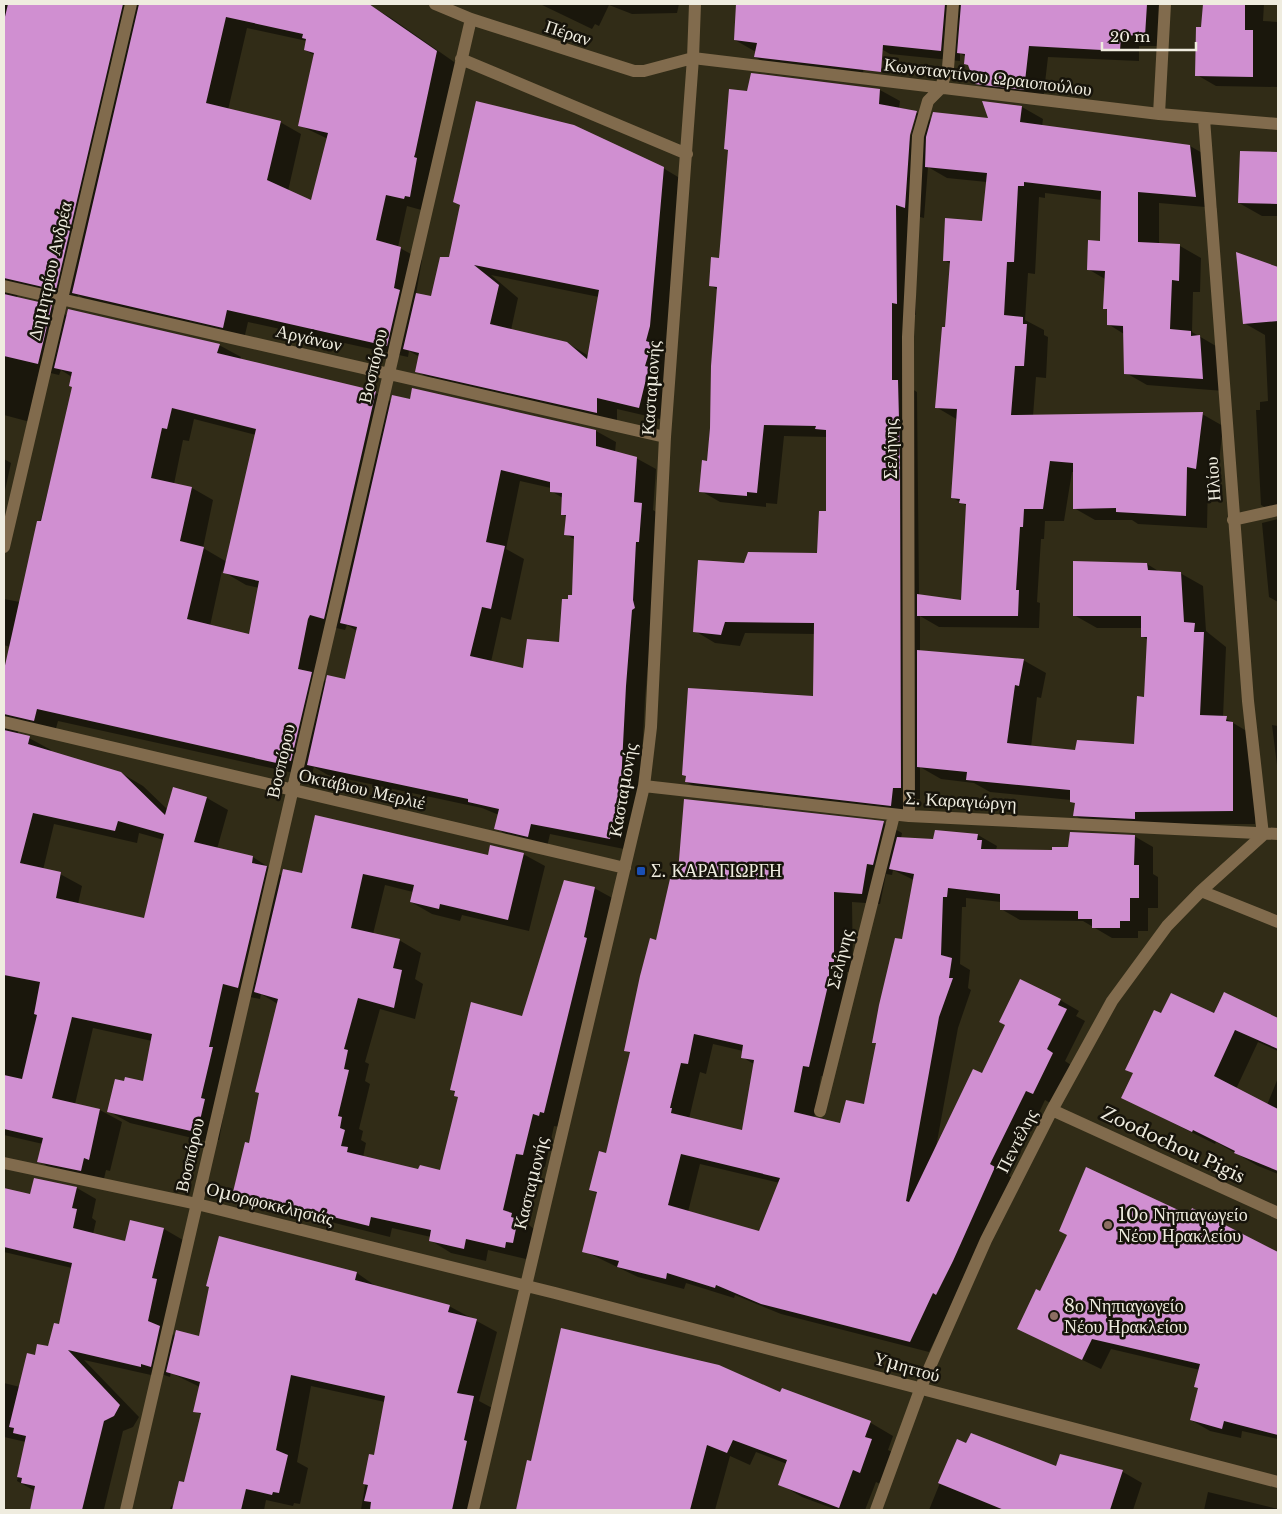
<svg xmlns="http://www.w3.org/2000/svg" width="1282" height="1514" viewBox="0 0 1282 1514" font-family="'Libre Baskerville',serif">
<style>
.shadow{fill:#0007;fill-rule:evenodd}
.building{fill:#d08fd1;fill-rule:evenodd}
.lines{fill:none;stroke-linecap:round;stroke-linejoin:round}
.minor{stroke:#816b4d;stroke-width:12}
.transit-dot{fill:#1a4fb4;stroke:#17140b;stroke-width:2}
.education-dot{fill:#8d6e63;stroke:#17140b;stroke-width:2}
.labels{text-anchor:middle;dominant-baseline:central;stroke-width:5;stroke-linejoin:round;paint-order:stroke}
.street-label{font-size:18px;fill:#efecdf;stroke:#17140b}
.poi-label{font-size:18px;fill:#efecdf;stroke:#17140b;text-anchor:start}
</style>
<rect width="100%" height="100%" fill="#312c17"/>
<path class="shadow" d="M 4,4 L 361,4 L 369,8 L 371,6 L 391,18 L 457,64 L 425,211 L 407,206 L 398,247 L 422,260 L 416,294 L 432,297 L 450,258 L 461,206 L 454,202 L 663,168 L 683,180 L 669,380 L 660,419 L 617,409 L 617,424 L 437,383 L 417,371 L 420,357 L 409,351 L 408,357 L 248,322 L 244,339 L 94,305 L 78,295 L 77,301 L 22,290 L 17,296 L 17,299 L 52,307 L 68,316 L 219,345 L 241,357 L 240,360 L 376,393 L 392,402 L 596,431 L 616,442 L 615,452 L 636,458 L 656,469 L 653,510 L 661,515 L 645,698 L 640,796 L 629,850 L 550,834 L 547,847 L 515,840 L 496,828 L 499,815 L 482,808 L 328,775 L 314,767 L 312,773 L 304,771 L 303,775 L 58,721 L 55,732 L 20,728 L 18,732 L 18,735 L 29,738 L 51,750 L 50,752 L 121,773 L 143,786 L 168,810 L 174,788 L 207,798 L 228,810 L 217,849 L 253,857 L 282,876 L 523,854 L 545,866 L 529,931 L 462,915 L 460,921 L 432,914 L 411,902 L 413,892 L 385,885 L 373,934 L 399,940 L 421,953 L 415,979 L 423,984 L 415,1019 L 380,1009 L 365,1062 L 369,1064 L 365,1081 L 370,1084 L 359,1129 L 363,1131 L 361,1140 L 366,1143 L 363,1157 L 419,1171 L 441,1171 L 459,1097 L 452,1090 L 523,1017 L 594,888 L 616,900 L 560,1127 L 554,1126 L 545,1167 L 538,1165 L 524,1221 L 539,1233 L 526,1259 L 488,1250 L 486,1261 L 451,1253 L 430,1240 L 431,1237 L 392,1228 L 390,1237 L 256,1203 L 235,1191 L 250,1144 L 278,1004 L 261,994 L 260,999 L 245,996 L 219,1140 L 214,1139 L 213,1143 L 130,1123 L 108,1111 L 144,1083 L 152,1041 L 93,1028 L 75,1104 L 100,1110 L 122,1122 L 110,1171 L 106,1170 L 103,1183 L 60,1174 L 39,1161 L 43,1144 L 4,1135 L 4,676 L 10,647 L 4,645 L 4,599 L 20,602 L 74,387 L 72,377 L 61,370 L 59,375 L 42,371 L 30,422 L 4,415 ZM 247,28 L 307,41 L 305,50 L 314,55 L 299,125 L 328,139 L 312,202 L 288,191 L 301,134 L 280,122 L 228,110 ZM 491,275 L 599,297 L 589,356 L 567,343 L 511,330 L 518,298 ZM 194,419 L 256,435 L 227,562 L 203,548 L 213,500 L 192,488 L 174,484 L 183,440 L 189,441 ZM 520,481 L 551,488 L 551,491 L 563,498 L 562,514 L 567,517 L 566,534 L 575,540 L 574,597 L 569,601 L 560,643 L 524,670 L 491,662 L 501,617 L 511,620 L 524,559 L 506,549 ZM 222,571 L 246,585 L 259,588 L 250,636 L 210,626 ZM 347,625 L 357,631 L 346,681 L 327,682 L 320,678 L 332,627 L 345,630 ZM 54,824 L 137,843 L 139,833 L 164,840 L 145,920 L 78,904 L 82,886 L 60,874 L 43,870 Z
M 540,4 L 679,4 L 677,13 L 632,14 L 609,5 L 599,26 L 595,24 L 592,29 Z
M 738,4 L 851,4 L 851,7 L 865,15 L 863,79 L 777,69 L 755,57 L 756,52 L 735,40 Z
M 878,4 L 1165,4 L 1164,46 L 1139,46 L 1139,61 L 1048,57 L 1043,100 L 995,94 L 976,83 L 966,57 L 960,53 L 960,61 L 890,54 L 871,43 Z
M 1204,4 L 1264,4 L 1263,21 L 1278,22 L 1278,87 L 1216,86 L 1197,75 Z
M 880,90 L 900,101 L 899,108 L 912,110 L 932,121 L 990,120 L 1022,107 L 1043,119 L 1042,126 L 1190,146 L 1211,158 L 1217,208 L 1159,203 L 1159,245 L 1180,246 L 1201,258 L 1200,292 L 1193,292 L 1192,332 L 1221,349 L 1224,391 L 1147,385 L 1126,373 L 1124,334 L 1108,324 L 1109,311 L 1104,308 L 1105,279 L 1088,269 L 1101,242 L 1102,200 L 1045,193 L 1045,198 L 1039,197 L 1035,274 L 1028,273 L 1025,320 L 1044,330 L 1044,335 L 1048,337 L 1046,378 L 1036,377 L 1033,416 L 1202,414 L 1223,426 L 1217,480 L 1208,479 L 1207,528 L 1138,524 L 1132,520 L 1095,520 L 1074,508 L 1074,472 L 1072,472 L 1064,521 L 1045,521 L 1044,539 L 1041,539 L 1037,602 L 1040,603 L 1039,628 L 939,627 L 920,616 L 920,652 L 1023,660 L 1046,673 L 1041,698 L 1037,697 L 1031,747 L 1076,751 L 1136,745 L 1145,698 L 1148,640 L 1142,636 L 1142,628 L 1097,628 L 1074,615 L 1147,564 L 1160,572 L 1180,573 L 1203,586 L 1206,631 L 1226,647 L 1223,717 L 1255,736 L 1255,824 L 1157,824 L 1096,828 L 1074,815 L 1076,804 L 1071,800 L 990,792 L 974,783 L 941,779 L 920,767 L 920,799 L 912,799 L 911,816 L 706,793 L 686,782 L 687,776 L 684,775 L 814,698 L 815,634 L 745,633 L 740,646 L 715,643 L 695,631 L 745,565 L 819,554 L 827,513 L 827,437 L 784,436 L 777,504 L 766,503 L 766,507 L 720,502 L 701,491 L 708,462 L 718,290 L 710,285 L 720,259 L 729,151 L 725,149 L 748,93 ZM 914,117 L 916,117 L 909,142 L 907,141 ZM 928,167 L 947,178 L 987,182 L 983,222 L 944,260 L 951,264 L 947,329 L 936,407 L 958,420 L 953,498 L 967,506 L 962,601 L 919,595 L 917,392 L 912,389 L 912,314 L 916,315 L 916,216 L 924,218 Z
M 1241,152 L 1278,153 L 1278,216 L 1262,216 L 1239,203 Z
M 1238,254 L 1278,269 L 1278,515 L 1261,505 L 1256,410 L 1260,410 L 1260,402 L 1268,401 L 1265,335 L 1244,323 Z
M 4,459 L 11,463 L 4,495 Z
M 1278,519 L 1278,602 L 1269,597 L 1262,523 Z
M 1272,725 L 1278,726 L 1278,773 Z
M 685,800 L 884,823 L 902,833 L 901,838 L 934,840 L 936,832 L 978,835 L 997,846 L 996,850 L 1054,851 L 1134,836 L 1153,847 L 1153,874 L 1158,877 L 1158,908 L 1148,908 L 1148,931 L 1138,931 L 1138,938 L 1112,938 L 1083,921 L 1020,920 L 1001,909 L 1001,902 L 966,898 L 966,907 L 962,907 L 960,964 L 970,970 L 968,988 L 971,990 L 958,1028 L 936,1147 L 982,1075 L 1060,1000 L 1079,1011 L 1076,1016 L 1085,1021 L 1065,1061 L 1071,1065 L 1052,1104 L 1045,1100 L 1009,1176 L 1013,1179 L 929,1352 L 781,1314 L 735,1295 L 734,1298 L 686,1283 L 684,1289 L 638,1277 L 584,1251 L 598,1194 L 591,1190 L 607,1154 L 631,1054 L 626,1050 L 657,941 L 679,873 ZM 893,870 L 914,880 L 903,940 L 873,1042 L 877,1044 L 865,1106 L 841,1125 L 814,1118 L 821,1076 L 827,1077 L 847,992 L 847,972 L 853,972 L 852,902 L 880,904 L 886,874 L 892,875 ZM 713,1044 L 743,1051 L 742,1057 L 754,1064 L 743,1132 L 689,1119 L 700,1072 L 706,1074 ZM 700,1164 L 780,1183 L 759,1233 L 688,1212 Z
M 1162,1015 L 1214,1015 L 1277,1019 L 1278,1016 L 1278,1051 L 1258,1042 L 1236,1089 L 1267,1105 L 1278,1078 L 1278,1174 L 1258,1166 L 1216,1142 L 1215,1144 L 1123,1098 Z
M 35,1179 L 77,1188 L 96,1199 L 92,1218 L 96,1221 L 93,1234 L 126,1242 L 164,1229 L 183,1240 L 167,1331 L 176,1336 L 200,1338 L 357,1273 L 377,1287 L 449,1306 L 497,1332 L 479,1401 L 494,1409 L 475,1510 L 361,1510 L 370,1455 L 375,1456 L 385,1402 L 311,1386 L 297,1462 L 308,1468 L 300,1504 L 294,1503 L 293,1506 L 266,1500 L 264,1510 L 170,1510 L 171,1506 L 174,1507 L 185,1484 L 202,1415 L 195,1411 L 200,1387 L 171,1373 L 170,1377 L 161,1374 L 160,1377 L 84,1360 L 139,1417 L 133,1427 L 123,1431 L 104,1509 L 107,1510 L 31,1510 L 35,1491 L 17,1481 L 26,1442 L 4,1437 L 4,1383 L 20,1387 L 36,1356 L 49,1348 L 60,1325 L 72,1268 L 4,1252 L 4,1189 L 31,1195 Z
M 1193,1210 L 1278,1253 L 1278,1439 L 1242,1431 L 1241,1438 L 1210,1431 L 1191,1420 L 1199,1388 L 1200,1370 L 1111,1349 L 1101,1369 L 1019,1329 L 1041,1293 L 1190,1216 Z
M 782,1390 L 871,1423 L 893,1436 L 888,1450 L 894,1453 L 882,1485 L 876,1482 L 865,1510 L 837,1510 L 802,1497 L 780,1484 L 787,1464 L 756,1452 L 750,1465 L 730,1456 L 715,1510 L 517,1510 L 528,1462 L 781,1394 Z
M 957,1441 L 1056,1468 L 1061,1456 L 1123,1472 L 1142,1483 L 1133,1510 L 929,1510 Z
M 1208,1492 L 1278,1509 L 1278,1510 L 1204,1510 Z"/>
<path class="building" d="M 8,4 L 123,4 L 56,290 L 4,278 L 4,21 Z
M 139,4 L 369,4 L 437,51 L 415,154 L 414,157 L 417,158 L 410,197 L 405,196 L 404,199 L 386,195 L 376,240 L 401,247 L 394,288 L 400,290 L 387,346 L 227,310 L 223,328 L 72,293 ZM 226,17 L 303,34 L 302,38 L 306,39 L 304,50 L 314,53 L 298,126 L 328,133 L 311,200 L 267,180 L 281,121 L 206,103 Z
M 736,4 L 945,4 L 941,51 L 883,45 L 881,72 L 754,57 L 757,43 L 734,40 Z
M 961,4 L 1147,4 L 1145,36 L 1121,35 L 1120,51 L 1029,46 L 1024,90 L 975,84 L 968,65 L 964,64 L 965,54 L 957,53 Z
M 1203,4 L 1245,4 L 1245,30 L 1253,30 L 1253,77 L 1195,76 L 1196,27 L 1201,27 Z
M 751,73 L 880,89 L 879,104 L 917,111 L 910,135 L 905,208 L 896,205 L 897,304 L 892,303 L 892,380 L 898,380 L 900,459 L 901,788 L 893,788 L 891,806 L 685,782 L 686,776 L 682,775 L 688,688 L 813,696 L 814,623 L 725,622 L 721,635 L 693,632 L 698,560 L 744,563 L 748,552 L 817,553 L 819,511 L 826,511 L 826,430 L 815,429 L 816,426 L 764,425 L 757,493 L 747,492 L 747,496 L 699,492 L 702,460 L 707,461 L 710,428 L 711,366 L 717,287 L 709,286 L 711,257 L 719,258 L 728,150 L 724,149 L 729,89 L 747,91 Z
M 476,101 L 574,125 L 664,167 L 650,326 L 646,341 L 652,343 L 645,366 L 649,367 L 639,408 L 597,398 L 597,413 L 415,372 L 419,353 L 403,349 L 416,293 L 431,296 L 440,257 L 449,257 L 460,205 L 453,202 ZM 474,265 L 599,290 L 587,359 L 567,342 L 490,324 L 499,285 Z
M 982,101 L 1022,106 L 1020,122 L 1190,145 L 1196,197 L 1138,192 L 1138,242 L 1180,244 L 1179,281 L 1172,280 L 1170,329 L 1191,331 L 1191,336 L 1200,335 L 1203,379 L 1124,374 L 1123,326 L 1107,325 L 1107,309 L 1103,309 L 1105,271 L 1087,270 L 1088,240 L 1100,241 L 1101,191 L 1024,182 L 1024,186 L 1018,186 L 1014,262 L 1007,262 L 1004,315 L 1023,317 L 1023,324 L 1027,324 L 1024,366 L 1015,366 L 1011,415 L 1203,412 L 1196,469 L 1187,467 L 1186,516 L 1116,512 L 1116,508 L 1073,509 L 1073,463 L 1050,461 L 1043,509 L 1024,509 L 1023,527 L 1020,527 L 1016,590 L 1019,590 L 1018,616 L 917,616 L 917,594 L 961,600 L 966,504 L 959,503 L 960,499 L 951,498 L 957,409 L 935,408 L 942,327 L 945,327 L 950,261 L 943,261 L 945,218 L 982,221 L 987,173 L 925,167 L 926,137 L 933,112 L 988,118 Z
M 1240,151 L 1278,152 L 1278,204 L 1238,203 Z
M 1236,252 L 1278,267 L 1278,321 L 1243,324 Z
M 4,294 L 52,305 L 38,364 L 4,356 Z
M 68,309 L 220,344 L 217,353 L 376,391 L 324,619 L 310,615 L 308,619 L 298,669 L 312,672 L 291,761 L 282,760 L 281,764 L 37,709 L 34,721 L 4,714 L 4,670 L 37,521 L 41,521 L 72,387 L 69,386 L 72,372 L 54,368 ZM 172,408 L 256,429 L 223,573 L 259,581 L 249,634 L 187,619 L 204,547 L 180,541 L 192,487 L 151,478 L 162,428 L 167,429 Z
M 412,388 L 596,430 L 596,446 L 637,457 L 634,502 L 642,503 L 639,542 L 636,542 L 633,600 L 635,608 L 632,610 L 626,686 L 621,784 L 610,839 L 531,824 L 528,837 L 494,829 L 499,809 L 468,802 L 468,799 L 307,765 L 327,675 L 345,679 L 357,627 L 340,623 L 392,395 L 410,399 ZM 501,470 L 550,482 L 550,492 L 562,493 L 561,515 L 566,515 L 564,535 L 574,536 L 572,595 L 568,595 L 568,599 L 562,599 L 559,642 L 527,639 L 523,668 L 470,656 L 482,607 L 491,609 L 505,546 L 486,542 Z
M 1073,561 L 1147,563 L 1148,570 L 1181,572 L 1184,622 L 1195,623 L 1194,632 L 1204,632 L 1200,715 L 1227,716 L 1226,721 L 1233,722 L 1233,811 L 1135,812 L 1135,819 L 1073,816 L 1075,803 L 1070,802 L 1070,790 L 966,780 L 967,772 L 917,767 L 917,650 L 1024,659 L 1019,686 L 1015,685 L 1007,743 L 1075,750 L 1077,740 L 1134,744 L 1137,696 L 1144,697 L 1147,637 L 1141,637 L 1141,616 L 1073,616 Z
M 4,730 L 30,736 L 28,744 L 121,772 L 165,815 L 173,787 L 207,797 L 194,842 L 253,856 L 252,863 L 267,866 L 238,988 L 223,984 L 209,1047 L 213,1047 L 201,1098 L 205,1099 L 198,1129 L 192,1127 L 191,1131 L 107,1112 L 115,1079 L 124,1081 L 125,1077 L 143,1081 L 152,1034 L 72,1017 L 52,1098 L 100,1109 L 89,1160 L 84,1158 L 81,1171 L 37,1162 L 43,1138 L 4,1129 L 4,1075 L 22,1079 L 37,1015 L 34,1014 L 40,982 L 4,975 ZM 33,813 L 115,831 L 118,821 L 164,834 L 144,918 L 56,898 L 61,872 L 20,863 Z
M 684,799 L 884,821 L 873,865 L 867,864 L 862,894 L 834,892 L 834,962 L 829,962 L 829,981 L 809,1067 L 803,1066 L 794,1112 L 840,1123 L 846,1100 L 864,1104 L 876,1043 L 872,1043 L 879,1005 L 895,938 L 902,939 L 914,874 L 889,869 L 897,837 L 933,839 L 935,830 L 978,834 L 977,840 L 982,840 L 981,849 L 1052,850 L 1052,847 L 1068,847 L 1070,832 L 1135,835 L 1134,865 L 1139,865 L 1139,898 L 1130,898 L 1130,921 L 1120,921 L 1120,928 L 1092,928 L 1092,919 L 1078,919 L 1078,911 L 1000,910 L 1000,894 L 948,888 L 947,897 L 943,897 L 941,955 L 952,958 L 949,978 L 953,978 L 939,1017 L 906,1201 L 909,1202 L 973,1069 L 982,1073 L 1005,1025 L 999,1022 L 1020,979 L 1061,999 L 1058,1005 L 1067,1009 L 1047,1049 L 1053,1053 L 1033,1094 L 1026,1091 L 990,1164 L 995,1167 L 953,1261 L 936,1295 L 933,1293 L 910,1342 L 761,1304 L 716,1285 L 715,1288 L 667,1273 L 666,1279 L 617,1267 L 619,1261 L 582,1252 L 597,1192 L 589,1190 L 599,1151 L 606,1153 L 630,1052 L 624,1051 L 640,976 L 650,938 L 656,940 L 672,870 L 678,872 ZM 694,1034 L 743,1045 L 741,1058 L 754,1060 L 742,1130 L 671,1113 L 672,1108 L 670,1108 L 681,1063 L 688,1064 ZM 681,1154 L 780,1178 L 759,1231 L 668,1205 Z
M 315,815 L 488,855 L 490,845 L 524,853 L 508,920 L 440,904 L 439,909 L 410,902 L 414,885 L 363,874 L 351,928 L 400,939 L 393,968 L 402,970 L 394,1008 L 358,998 L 344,1049 L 348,1050 L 344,1069 L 349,1070 L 338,1116 L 342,1117 L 340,1128 L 345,1130 L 341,1146 L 348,1147 L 347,1152 L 418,1169 L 420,1165 L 440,1170 L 458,1097 L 454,1096 L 455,1091 L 450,1090 L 471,1002 L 522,1016 L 564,880 L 595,887 L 584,937 L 587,938 L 544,1113 L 540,1112 L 539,1116 L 533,1114 L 523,1155 L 516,1154 L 503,1210 L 512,1213 L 511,1217 L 518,1219 L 513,1243 L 506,1242 L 505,1248 L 466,1239 L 464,1249 L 429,1241 L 431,1230 L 371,1217 L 369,1226 L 233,1192 L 245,1142 L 249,1143 L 259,1093 L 255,1092 L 278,999 L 254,992 L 283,869 L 302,873 Z
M 1224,992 L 1278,1018 L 1278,1049 L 1235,1030 L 1214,1076 L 1278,1109 L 1278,1171 L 1234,1153 L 1235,1151 L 1193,1130 L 1192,1132 L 1121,1098 L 1133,1073 L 1125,1070 L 1154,1010 L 1161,1013 L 1171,993 L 1214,1013 Z
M 1086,1167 L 1189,1215 L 1192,1208 L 1278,1252 L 1278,1435 L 1224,1421 L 1222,1429 L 1190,1420 L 1198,1388 L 1194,1387 L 1200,1364 L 1092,1339 L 1082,1360 L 1017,1329 L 1036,1289 L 1040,1291 L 1067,1235 L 1059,1231 Z
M 34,1178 L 77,1187 L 72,1208 L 77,1209 L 73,1228 L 125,1241 L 130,1220 L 164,1228 L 152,1278 L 157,1279 L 148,1321 L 160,1326 L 151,1367 L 141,1364 L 141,1367 L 68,1350 L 120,1405 L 114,1416 L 104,1421 L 82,1510 L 30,1510 L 35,1486 L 21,1483 L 22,1478 L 17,1477 L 26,1436 L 13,1433 L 14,1428 L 9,1427 L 27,1353 L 35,1355 L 37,1344 L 48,1346 L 54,1323 L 59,1324 L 72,1263 L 4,1247 L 4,1188 L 30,1194 Z
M 219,1236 L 357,1272 L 355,1280 L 450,1305 L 448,1312 L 477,1319 L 457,1393 L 474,1396 L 464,1440 L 467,1441 L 452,1510 L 370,1510 L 371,1502 L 364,1501 L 368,1485 L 363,1484 L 369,1454 L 374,1455 L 385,1396 L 291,1375 L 276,1450 L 288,1455 L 279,1493 L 273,1492 L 272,1495 L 246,1489 L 241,1510 L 172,1510 L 179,1481 L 184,1482 L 201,1413 L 193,1412 L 200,1382 L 166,1372 L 176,1330 L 199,1336 L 209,1287 L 206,1286 Z
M 561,1328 L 719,1365 L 780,1392 L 782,1388 L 871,1421 L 865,1437 L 872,1439 L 860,1473 L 853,1470 L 839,1508 L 778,1485 L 787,1460 L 733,1440 L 727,1453 L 707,1445 L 690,1510 L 516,1510 L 527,1460 L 531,1461 Z
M 971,1433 L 1056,1466 L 1060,1454 L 1123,1470 L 1110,1510 L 1004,1510 L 938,1483 L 957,1439 L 966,1443 Z"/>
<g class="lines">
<path class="minor" d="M 435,4 L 471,19 L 634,71 L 644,71 L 693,58 L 1159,114 L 1278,124
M 461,59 L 687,154
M 1159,114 L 1165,4
M 4,286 L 665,437
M 1233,520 L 1278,510
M 4,547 L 131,4
M 4,722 L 625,868
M 644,786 L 909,816 L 1278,834
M 909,816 L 908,337 L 918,136 L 928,101 L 940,89 L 948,68 L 953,4
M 1201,891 L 1278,922
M 1052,1110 L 1278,1213
M 820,1111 L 894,815
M 4,1163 L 197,1204 L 555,1293 L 1278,1482
M 126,1510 L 471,19
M 473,1510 L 644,786 L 651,727 L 665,437 L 693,58 L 695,4
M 876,1510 L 921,1387 L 986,1240 L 1052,1110 L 1112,1001 L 1167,926 L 1201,891 L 1263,835 L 1248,701 L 1204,119"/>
</g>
<rect class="transit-dot" x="636" y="866" width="10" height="10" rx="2.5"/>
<g class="education-dot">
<circle cx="1108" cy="1225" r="5"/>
<circle cx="1054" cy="1316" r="5"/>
</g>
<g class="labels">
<g class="street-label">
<text transform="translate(568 33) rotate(18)">Πέραν</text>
<text transform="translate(988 77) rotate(7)">Κωνσταντίνου Ωραιοπούλου</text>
<text transform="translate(50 271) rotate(-77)">Δημητρίου Ανδρέα</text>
<text transform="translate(309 338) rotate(13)">Αργάνων</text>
<text transform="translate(373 366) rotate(-77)">Βοσπόρου</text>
<text transform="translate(651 388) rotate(-86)">Κασταμονής</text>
<text transform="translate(891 449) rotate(-90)">Σελήνης</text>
<text transform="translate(1213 479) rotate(-94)">Ηλίου</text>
<text transform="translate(281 761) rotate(-77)">Βοσπόρου</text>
<text transform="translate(362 789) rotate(13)">Οκτάβιου Μερλιέ</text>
<text transform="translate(623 790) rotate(-80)">Κασταμονής</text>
<text transform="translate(961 801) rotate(3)">Σ. Καραγιώργη</text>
<text transform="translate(840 959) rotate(-76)">Σελήνης</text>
<text transform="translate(1017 1141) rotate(-63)">Πεντέλης</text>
<text transform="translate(1173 1145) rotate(25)">Zoodochou Pigis</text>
<text transform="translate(190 1155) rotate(-77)">Βοσπόρου</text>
<text transform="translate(531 1183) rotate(-76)">Κασταμονής</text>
<text transform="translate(270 1204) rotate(14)">Ομορφοκκλησιάς</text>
<text transform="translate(907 1367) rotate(16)">Υμηττού</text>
</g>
<g class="poi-label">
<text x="651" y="871">Σ. ΚΑΡΑΓΙΩΡΓΗ</text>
<text x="1118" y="1215">10ο Νηπιαγωγείο<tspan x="1118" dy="21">Νέου Ηρακλείου</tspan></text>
<text x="1064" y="1306">8ο Νηπιαγωγείο<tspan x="1064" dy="21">Νέου Ηρακλείου</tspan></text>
</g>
</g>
<rect width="1282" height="1514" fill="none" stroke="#efecdf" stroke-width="10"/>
<path d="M1102 42v8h94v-8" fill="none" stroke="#efecdf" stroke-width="2.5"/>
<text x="1110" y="42" font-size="15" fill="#efecdf" stroke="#17140b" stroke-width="4" paint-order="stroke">20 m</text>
</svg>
